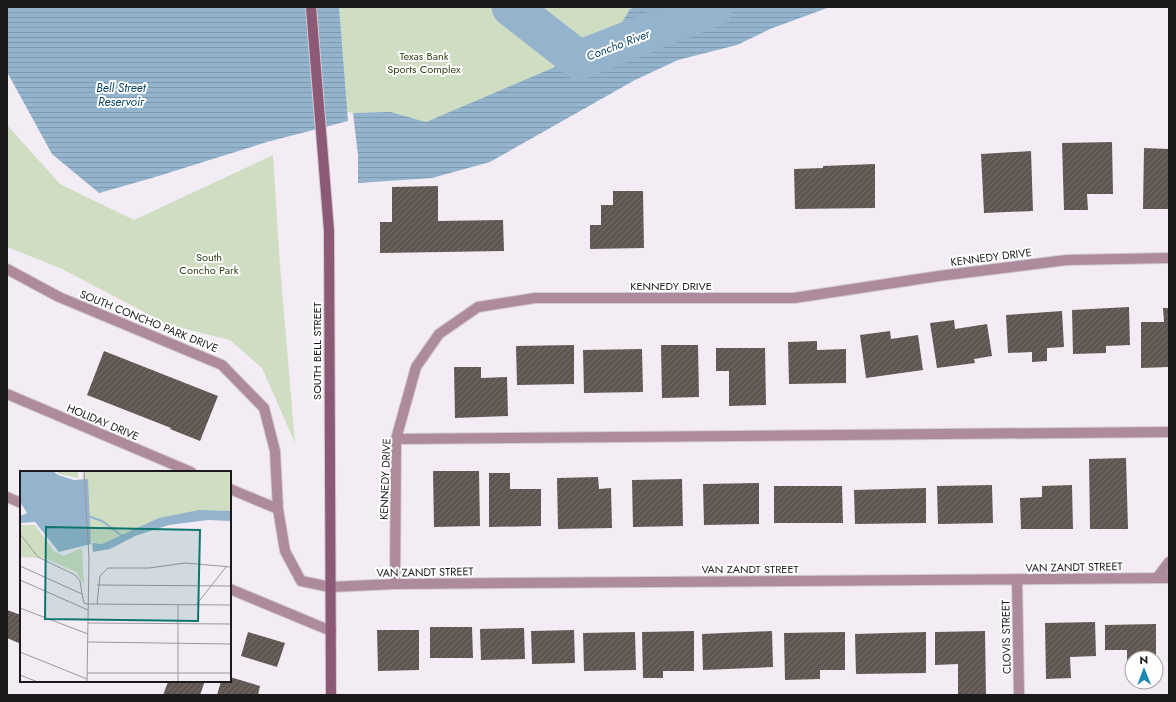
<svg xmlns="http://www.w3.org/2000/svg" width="1176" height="702" viewBox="0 0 1176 702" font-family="Jost,sans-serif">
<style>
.green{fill:#cfdec3}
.water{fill:url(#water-rules)}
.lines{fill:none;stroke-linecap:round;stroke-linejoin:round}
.river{stroke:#94b4cd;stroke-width:39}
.building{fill:url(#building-hatch)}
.lane-casing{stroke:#d1cad1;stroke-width:12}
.street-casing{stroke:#d1cad1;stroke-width:12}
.secondary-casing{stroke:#d1cad1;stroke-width:12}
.lane{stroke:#ae8a9d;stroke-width:10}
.street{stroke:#ae8a9d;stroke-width:10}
.secondary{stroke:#8c5a76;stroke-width:10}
.labels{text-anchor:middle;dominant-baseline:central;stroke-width:4;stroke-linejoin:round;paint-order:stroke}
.park-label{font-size:11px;fill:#2e4615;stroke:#fff}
.street-label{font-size:11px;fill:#1b191b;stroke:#fff}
.water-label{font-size:12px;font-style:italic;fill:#0c4466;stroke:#fff}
.inset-river{fill:none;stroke:#94b4cd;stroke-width:2}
.inset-road{fill:none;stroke:#9d989d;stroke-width:1}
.view{fill:#0f766e;fill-opacity:0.15;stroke:#0f766e;stroke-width:2}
.inset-edge{fill:none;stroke:#1b191b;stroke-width:2}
</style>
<defs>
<pattern id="water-rules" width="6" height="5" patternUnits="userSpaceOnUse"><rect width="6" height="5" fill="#94b4cd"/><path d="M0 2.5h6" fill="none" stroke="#7f9aaf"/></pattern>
<pattern id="building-hatch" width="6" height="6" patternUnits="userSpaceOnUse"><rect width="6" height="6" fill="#5f5651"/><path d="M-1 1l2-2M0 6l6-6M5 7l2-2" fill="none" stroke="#766f6c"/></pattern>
</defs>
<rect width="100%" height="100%" fill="#f4ecf4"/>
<path class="green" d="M 284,7 L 714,7 L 426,122 L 391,112 L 353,113 L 289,102 Z
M 7,125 L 60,184 L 134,220 L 273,155 L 280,266 L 295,443 L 262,368 L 230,340 L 169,325 L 60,268 L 7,247 Z"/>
<path class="water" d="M 7,7 L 339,7 L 348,121 L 267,142 L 152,178 L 99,193 L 52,154 L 7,72 Z
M 636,7 L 830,7 L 770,29 L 737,45 L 678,60 L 635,80 L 490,162 L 432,178 L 358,183 L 358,155 L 353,113 L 391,112 L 426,122 L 609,44 L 630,9 Z"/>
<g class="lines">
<path class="river" d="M 511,7 L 579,60 L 714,7"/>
</g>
<path class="building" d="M 1112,142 L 1113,194 L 1087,194 L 1088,210 L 1064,210 L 1062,143 Z
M 1144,148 L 1169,149 L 1168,209 L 1143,209 Z
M 1031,151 L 1033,211 L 984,213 L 981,154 Z
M 875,164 L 875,208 L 795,209 L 794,169 L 823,168 L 823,166 Z
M 438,186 L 438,221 L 503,220 L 504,251 L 380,253 L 380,222 L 392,222 L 392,187 Z
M 613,191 L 643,191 L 644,248 L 590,249 L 590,225 L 601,225 L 601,205 L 613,205 Z
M 1129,307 L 1130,345 L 1106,346 L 1106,353 L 1073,354 L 1072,310 Z
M 1163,308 L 1169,308 L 1169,367 L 1141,368 L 1141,322 L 1164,322 Z
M 1062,311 L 1064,347 L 1047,348 L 1047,361 L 1032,362 L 1032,352 L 1008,353 L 1006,315 Z
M 954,320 L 955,329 L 987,324 L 992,356 L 974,359 L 975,363 L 937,368 L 930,323 Z
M 890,331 L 891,339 L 918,335 L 923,370 L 866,378 L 860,335 Z
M 817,341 L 817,350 L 846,349 L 846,383 L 789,384 L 788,342 Z
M 574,345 L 574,384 L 517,385 L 516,346 Z
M 661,345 L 698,345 L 699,397 L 662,398 Z
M 716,348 L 765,348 L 766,405 L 729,406 L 729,371 L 716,371 Z
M 642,349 L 643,392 L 584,393 L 583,350 Z
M 104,351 L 218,396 L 200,441 L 170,429 L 171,428 L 87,395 Z
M 454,367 L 481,367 L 481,378 L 507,377 L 508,416 L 455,418 Z
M 1126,458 L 1128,529 L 1090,529 L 1089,459 Z
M 433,471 L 479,471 L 480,526 L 434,527 Z
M 489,473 L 510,473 L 510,489 L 541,489 L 541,526 L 489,527 Z
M 598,477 L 599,489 L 611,488 L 612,528 L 558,529 L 557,478 Z
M 682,479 L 683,526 L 633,527 L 632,480 Z
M 759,483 L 759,524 L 704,525 L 703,484 Z
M 992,485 L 993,523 L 938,524 L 937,486 Z
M 1072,485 L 1073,529 L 1021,529 L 1020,498 L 1042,497 L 1042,486 Z
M 774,486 L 842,486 L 843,523 L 774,523 Z
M 926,488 L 926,523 L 855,524 L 854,490 Z
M 7,610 L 21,615 L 21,644 L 7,638 Z
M 1095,622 L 1096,656 L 1070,657 L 1071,678 L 1046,679 L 1045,623 Z
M 1156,624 L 1156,658 L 1132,658 L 1132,679 L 1127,679 L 1127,650 L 1105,650 L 1105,625 Z
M 430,627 L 472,627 L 473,658 L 430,658 Z
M 524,628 L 525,659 L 481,660 L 480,629 Z
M 377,630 L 419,630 L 419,670 L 378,671 Z
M 574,630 L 575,663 L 532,664 L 531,631 Z
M 694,631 L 694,671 L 663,671 L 663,678 L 643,678 L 642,632 Z
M 772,631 L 773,667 L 703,670 L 702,634 Z
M 985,631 L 986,695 L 958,695 L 958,664 L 935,665 L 935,632 Z
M 248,632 L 285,643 L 277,667 L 241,656 Z
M 635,632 L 636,670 L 584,671 L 583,633 Z
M 845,632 L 845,670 L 820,670 L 820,679 L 785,680 L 784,633 Z
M 926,632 L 926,673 L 856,674 L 855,634 Z
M 230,677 L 260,686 L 258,695 L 217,695 L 221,681 L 230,681 Z
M 165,681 L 205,681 L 200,695 L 163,695 L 168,682 Z"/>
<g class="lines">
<g class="lane-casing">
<path id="lane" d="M 396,439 L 1169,432
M 7,497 L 21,503
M 230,589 L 331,631"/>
</g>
<g class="street-casing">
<path id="street" d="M 7,269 L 59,297 L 222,365 L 264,408 L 275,451 L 278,509
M 7,394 L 191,472
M 230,489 L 278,509 L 285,551 L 301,581 L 330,587 L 395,584 L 1169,578
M 1157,578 L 1169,562
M 1017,579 L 1019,695
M 395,584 L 396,439 L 416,367 L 439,334 L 478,307 L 535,298 L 794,298 L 939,276 L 1067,260 L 1169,258"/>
</g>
<g class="secondary-casing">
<path id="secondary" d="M 311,7 L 329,231 L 331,695"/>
</g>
<use href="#lane" class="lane"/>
<use href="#street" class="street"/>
<use href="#secondary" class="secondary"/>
</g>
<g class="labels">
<g class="park-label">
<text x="424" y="56">Texas Bank<tspan x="424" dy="13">Sports Complex</tspan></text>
<text x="209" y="257">South<tspan x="209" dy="13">Concho Park</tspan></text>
</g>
<g class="street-label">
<text transform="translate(991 257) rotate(-7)">KENNEDY DRIVE</text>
<text x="671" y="286">KENNEDY DRIVE</text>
<text transform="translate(149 321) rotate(22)">SOUTH CONCHO PARK DRIVE</text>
<text transform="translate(317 351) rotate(-90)">SOUTH BELL STREET</text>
<text transform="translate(103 422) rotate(23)">HOLIDAY DRIVE</text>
<text transform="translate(385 479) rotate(-88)">KENNEDY DRIVE</text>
<text transform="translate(1074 567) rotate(-1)">VAN ZANDT STREET</text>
<text x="750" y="569">VAN ZANDT STREET</text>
<text transform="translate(425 572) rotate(-1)">VAN ZANDT STREET</text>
<text transform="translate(1006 637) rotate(-91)">CLOVIS STREET</text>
</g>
<g class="water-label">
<text transform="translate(618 45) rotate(-21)">Concho River</text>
<text x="121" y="88">Bell Street<tspan x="121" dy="14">Reservoir</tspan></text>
</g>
</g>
<g transform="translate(20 471)">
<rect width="211" height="211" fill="#f4ecf4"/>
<path d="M 36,0 L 58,0 L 58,7 L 39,3 ZM 64,0 L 211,0 L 211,43 L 194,41 L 82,73 L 64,70 L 61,12 ZM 0,54 L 15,54 L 34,80 L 43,85 L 62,77 L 64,114 L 56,101 L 34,91 L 24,87 L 0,86 Z" fill="#cfdec3"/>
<path d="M 0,0 L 33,0 L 38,4 L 54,9 L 68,8 L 71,73 L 39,81 L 15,51 L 0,52 L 0,45 L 7,42 L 0,31 ZM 179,39 L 211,40 L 211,50 L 188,49 L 149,54 L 115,65 L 90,78 L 73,81 L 72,72 L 82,73 L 139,47 Z" fill="#94b4cd"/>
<path class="inset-river" d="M 65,44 L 82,50 L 102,65 L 106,64"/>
<path class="inset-road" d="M 64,0 L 69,87 L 67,211M 0,63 L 18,86 L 55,104 L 60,110 L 62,123M 0,95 L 62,123 L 64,132 L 68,133 L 211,134M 0,109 L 68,139M 77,114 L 211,115M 77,133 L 80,105 L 88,97 L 129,97 L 165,92 L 211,96M 158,134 L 158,211M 176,134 L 206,96M 0,137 L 68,163M 68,152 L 211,153M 68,171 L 211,173M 0,181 L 67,208M 67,202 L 211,202M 0,204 L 18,211"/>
<path class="view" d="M 26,56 L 180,59 L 178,150 L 25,148 Z"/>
<rect width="211" height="211" class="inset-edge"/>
</g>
<rect width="1176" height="702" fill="none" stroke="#1b191b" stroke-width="16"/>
<g transform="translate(1144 670) rotate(359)"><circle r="19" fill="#ffffff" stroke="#a4a3a4"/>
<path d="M0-3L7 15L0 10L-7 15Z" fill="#1c89b0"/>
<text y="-6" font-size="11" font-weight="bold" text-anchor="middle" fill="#1b191b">N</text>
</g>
</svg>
